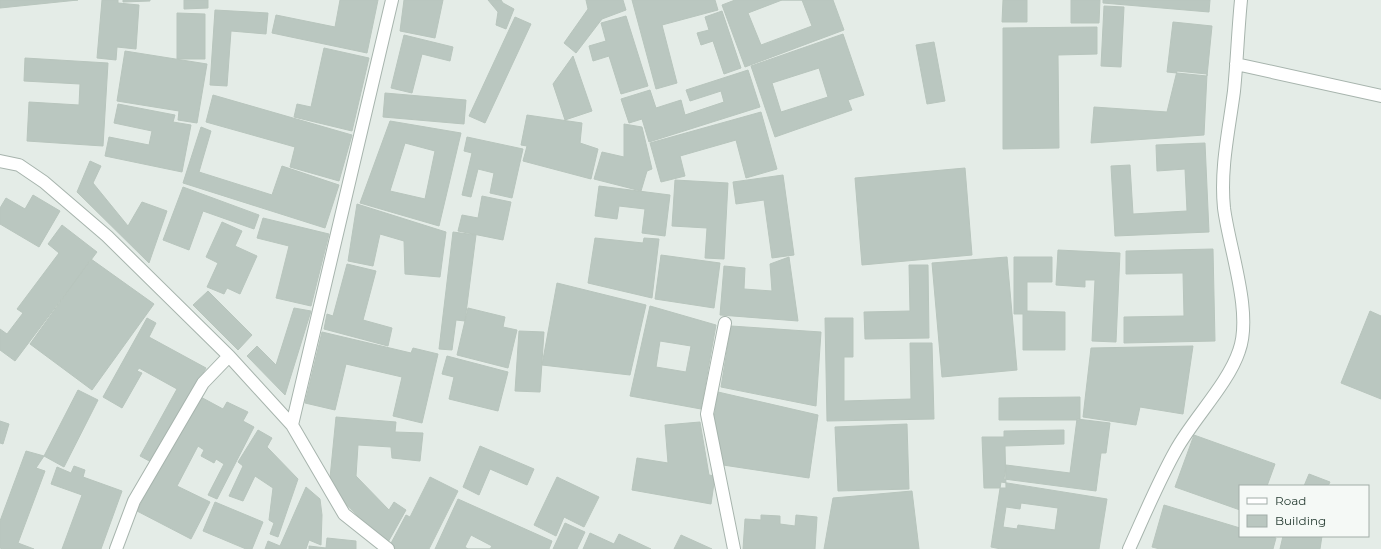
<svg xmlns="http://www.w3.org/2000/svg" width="1381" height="549" viewBox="0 0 1381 549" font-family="Montserrat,sans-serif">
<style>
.building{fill:#bac7c0;stroke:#b8c5bd;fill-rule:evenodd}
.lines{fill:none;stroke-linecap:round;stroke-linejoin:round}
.minor-casing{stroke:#a7b4ad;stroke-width:14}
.minor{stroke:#fff;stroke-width:12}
</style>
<rect width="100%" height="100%" fill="#e4ece7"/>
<path class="building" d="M 0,0 L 78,0 L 0,8 Z
M 102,0 L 118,0 L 118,3 L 139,5 L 136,49 L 117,47 L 116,60 L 97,58 Z
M 123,0 L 150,0 L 150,1 L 123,2 Z
M 184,0 L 208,0 L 208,8 L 184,9 Z
M 340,0 L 378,0 L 367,53 L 272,33 L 276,15 L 335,27 Z
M 404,0 L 443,0 L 435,38 L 400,31 Z
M 488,0 L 501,0 L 503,3 L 514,9 L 506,29 L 496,25 L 498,12 Z
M 586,0 L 623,0 L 626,10 L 602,19 L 576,53 L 564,43 L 588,9 Z
M 632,0 L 715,0 L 718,10 L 662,25 L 677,83 L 656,89 Z
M 735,0 L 833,0 L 844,30 L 745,67 L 722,5 Z
M 782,0 L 802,0 L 812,26 L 761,45 L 748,13 Z
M 1003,0 L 1027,0 L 1027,22 L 1002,22 Z
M 1071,0 L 1100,0 L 1099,23 L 1071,23 Z
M 1103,0 L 1210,0 L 1209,12 L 1103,3 Z
M 1104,6 L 1124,7 L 1121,67 L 1101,66 Z
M 215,10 L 268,13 L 266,34 L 231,31 L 227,86 L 210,85 Z
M 722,11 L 741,68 L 724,74 L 713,41 L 701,45 L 697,33 L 709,30 L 705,17 Z
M 177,13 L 205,14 L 205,59 L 177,59 Z
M 626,16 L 648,86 L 621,94 L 609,56 L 593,61 L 589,46 L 606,41 L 601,23 Z
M 515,17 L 531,24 L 485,123 L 469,116 Z
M 1173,22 L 1212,26 L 1207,76 L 1167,72 Z
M 1097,27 L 1097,54 L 1058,55 L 1059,148 L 1003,149 L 1003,28 Z
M 843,34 L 864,95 L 848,100 L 852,110 L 775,137 L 751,66 ZM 819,68 L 828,97 L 781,112 L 772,83 Z
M 404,35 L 453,47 L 450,61 L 422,54 L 412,93 L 391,88 Z
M 934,42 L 945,101 L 927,104 L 916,45 Z
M 324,48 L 369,58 L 352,131 L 294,117 L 297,104 L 311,107 Z
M 125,51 L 207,64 L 197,123 L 178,120 L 179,111 L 117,101 Z
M 573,56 L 592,111 L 565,120 L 553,84 Z
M 25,58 L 108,63 L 103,146 L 27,141 L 29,102 L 79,105 L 80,84 L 24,81 Z
M 748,70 L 760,107 L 649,142 L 642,119 L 629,123 L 621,99 L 650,90 L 656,108 L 681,100 L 685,115 L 724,102 L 721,91 L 690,101 L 686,90 Z
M 1177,71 L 1207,74 L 1204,135 L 1091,143 L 1094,107 L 1167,112 Z
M 385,93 L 466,100 L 464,124 L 383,117 Z
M 213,95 L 352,135 L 339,181 L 290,167 L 295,147 L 206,122 Z
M 118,104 L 175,115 L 173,122 L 191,125 L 182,172 L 105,156 L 109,137 L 149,145 L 152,131 L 114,123 Z
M 761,112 L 777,169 L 746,178 L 736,140 L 680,156 L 685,176 L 661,182 L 650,143 Z
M 527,115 L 582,123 L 580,143 L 598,149 L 591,179 L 523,161 L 527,146 L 521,145 Z
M 390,121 L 461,133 L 439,226 L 360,203 Z
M 624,124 L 642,127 L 652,169 L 647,171 L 641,191 L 594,179 L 602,152 L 624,157 Z
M 201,127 L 211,131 L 199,172 L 272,195 L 282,166 L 339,185 L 325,228 L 183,183 Z
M 467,137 L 523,149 L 512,198 L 490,193 L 494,173 L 478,169 L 471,197 L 462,195 L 472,153 L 464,151 Z
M 405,143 L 435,151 L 425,199 L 390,191 Z
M 1205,143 L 1209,232 L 1115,236 L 1111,166 L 1130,165 L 1133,214 L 1187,211 L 1185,169 L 1157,171 L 1156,145 Z
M 90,161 L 101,166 L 93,183 L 128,226 L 142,202 L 167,211 L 149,263 L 77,192 Z
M 965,168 L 972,255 L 862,265 L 855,178 Z
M 783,175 L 794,255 L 772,258 L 764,200 L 736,204 L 733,182 Z
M 675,180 L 728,183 L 724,259 L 705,258 L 707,228 L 672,226 Z
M 599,186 L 670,195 L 665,236 L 642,233 L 645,209 L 619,206 L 617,219 L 595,216 Z
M 183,187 L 259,215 L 254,229 L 203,211 L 189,250 L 163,240 Z
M 33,195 L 60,211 L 39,247 L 0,224 L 0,208 L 6,198 L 25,209 Z
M 482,196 L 511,202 L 503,240 L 458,231 L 462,215 L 478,218 Z
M 357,204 L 446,232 L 440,277 L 405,274 L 404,241 L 380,234 L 373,266 L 348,261 Z
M 263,218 L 329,234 L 311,306 L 276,298 L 289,246 L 257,238 Z
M 222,222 L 242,231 L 235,246 L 257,256 L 240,294 L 227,288 L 224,294 L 207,287 L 218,263 L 206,257 Z
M 62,225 L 97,252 L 15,361 L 0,350 L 0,329 L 7,334 L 23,313 L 17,309 L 59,253 L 48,244 Z
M 453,232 L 476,235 L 465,321 L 456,320 L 452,350 L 439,349 Z
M 595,238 L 643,243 L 644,238 L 659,239 L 652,298 L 588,283 Z
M 1213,249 L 1215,341 L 1124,343 L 1124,317 L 1184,316 L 1183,273 L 1126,274 L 1126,251 Z
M 1058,250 L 1120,253 L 1116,342 L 1092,341 L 1095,280 L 1085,280 L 1085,287 L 1056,285 Z
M 661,255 L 720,263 L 714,308 L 655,299 Z
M 789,257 L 798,321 L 720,315 L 724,266 L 745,268 L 744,289 L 772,291 L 770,264 Z
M 1007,257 L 1017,370 L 942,377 L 932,263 Z
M 1014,257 L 1052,257 L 1052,282 L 1027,282 L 1027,311 L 1065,312 L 1065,350 L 1023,350 L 1023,314 L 1014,314 Z
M 91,259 L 154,304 L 92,390 L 30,344 Z
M 347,264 L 376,271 L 363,320 L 392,328 L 388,346 L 324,329 L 327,314 L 333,316 Z
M 909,265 L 928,265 L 929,338 L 865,339 L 864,312 L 910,311 Z
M 557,283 L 646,305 L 630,375 L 542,365 Z
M 208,291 L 252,335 L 238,350 L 193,305 Z
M 650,306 L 716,325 L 701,409 L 630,396 Z
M 294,308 L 311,311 L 285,395 L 247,356 L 257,346 L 276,365 Z
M 468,308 L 505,317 L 503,327 L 517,330 L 508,368 L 457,355 Z
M 1370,311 L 1381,316 L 1381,399 L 1341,383 Z
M 147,318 L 156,323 L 149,337 L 206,368 L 153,463 L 140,456 L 177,389 L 139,368 L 137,371 L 142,373 L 122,408 L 103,397 Z
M 825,318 L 853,318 L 853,357 L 844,357 L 844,401 L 911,399 L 910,343 L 932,343 L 934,419 L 827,421 Z
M 731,326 L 821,332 L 816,406 L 721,387 Z
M 519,331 L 544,332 L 540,392 L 515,391 Z
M 322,332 L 411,353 L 413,348 L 438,354 L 422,423 L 393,416 L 402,377 L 346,364 L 335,410 L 305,403 Z
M 660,341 L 691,346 L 686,372 L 656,367 Z
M 1193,346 L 1183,414 L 1140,407 L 1136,425 L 1083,417 L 1091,348 Z
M 447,356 L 508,372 L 498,411 L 449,399 L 454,377 L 442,374 Z
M 78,390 L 98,400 L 64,467 L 44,456 Z
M 718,392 L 818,415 L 809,478 L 723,465 L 714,418 Z
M 197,395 L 223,409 L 227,402 L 248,412 L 243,421 L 254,427 L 217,499 L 208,495 L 224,464 L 216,459 L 214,463 L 201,456 L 204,450 L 198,446 L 177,486 L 210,502 L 191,539 L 137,511 Z
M 1080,397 L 1080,420 L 999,420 L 999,398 Z
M 336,417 L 396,422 L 395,432 L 423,433 L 420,461 L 392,458 L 391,447 L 358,445 L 356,476 L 389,510 L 394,502 L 406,510 L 387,544 L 329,488 Z
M 1077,419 L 1110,423 L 1106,453 L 1101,453 L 1096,491 L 1004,479 L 1006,465 L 1070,473 Z
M 0,421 L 9,424 L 3,444 L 0,443 Z
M 700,422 L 709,475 L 715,476 L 711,504 L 632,490 L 637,458 L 668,463 L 665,425 Z
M 907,424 L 909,489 L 838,491 L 835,427 Z
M 258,430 L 272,438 L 267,447 L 298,479 L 278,537 L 270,534 L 274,523 L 269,520 L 273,488 L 255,476 L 243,501 L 229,496 L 243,466 L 238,462 Z
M 1064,430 L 1064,444 L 1005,446 L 1006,488 L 984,488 L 982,437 L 1004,437 L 1004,431 Z
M 1194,435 L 1275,464 L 1267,486 L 1240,486 L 1240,510 L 1175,487 Z
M 480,446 L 534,469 L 527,485 L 490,469 L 479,495 L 463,487 Z
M 26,451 L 44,456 L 36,468 L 45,471 L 18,543 L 34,549 L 3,549 L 0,548 L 0,521 Z
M 74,466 L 85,470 L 83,477 L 122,491 L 101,549 L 62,549 L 82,495 L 51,484 L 57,467 L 71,473 Z
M 1309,474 L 1330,482 L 1328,486 L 1304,486 Z
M 430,477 L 458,491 L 429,549 L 394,549 L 389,547 L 406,515 L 410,517 Z
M 557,477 L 599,497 L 584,527 L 564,517 L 556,536 L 534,525 Z
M 1001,482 L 1107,499 L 1099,549 L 1001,549 L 991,547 Z
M 306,487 L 320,499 L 322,515 L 321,545 L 309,540 L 306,549 L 265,549 L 268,541 L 280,546 Z
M 912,491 L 919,549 L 824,549 L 833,498 Z
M 458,499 L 552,541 L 549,549 L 435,549 Z
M 215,502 L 263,522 L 252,549 L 246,549 L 203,531 Z
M 1021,503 L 1058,508 L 1055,530 L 1018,525 L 1017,529 L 1003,527 L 1006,507 L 1020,509 Z
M 1164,505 L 1240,528 L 1240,536 L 1268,536 L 1276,538 L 1273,549 L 1160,549 L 1152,547 Z
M 761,515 L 780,516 L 780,524 L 795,526 L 796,515 L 817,517 L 815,549 L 743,549 L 745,519 L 761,520 Z
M 565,523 L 585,532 L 577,549 L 553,549 Z
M 590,533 L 614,544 L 619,534 L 651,549 L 583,549 Z
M 471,535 L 492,546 L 490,549 L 468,549 L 465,547 Z
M 681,535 L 712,549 L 674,549 Z
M 1283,536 L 1322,536 L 1320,549 L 1280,549 Z
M 327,538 L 356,541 L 356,549 L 309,549 L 309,546 L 326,548 Z"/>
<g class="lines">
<g class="minor-casing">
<path id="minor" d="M 1236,64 L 1381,96
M 0,161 L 19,165 L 44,182 L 107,236 L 229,356 L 292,425 L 344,514 L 388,549
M 725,323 L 707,414 L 734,549
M 292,425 L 392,0
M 116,549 L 134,501 L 203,383 L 229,356
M 1129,549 C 1144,516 1158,482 1176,450 C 1193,419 1228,384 1239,351 C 1253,313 1229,248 1224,208 C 1220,168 1229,130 1234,91 C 1237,61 1238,30 1241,0"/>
</g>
<use href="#minor" class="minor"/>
</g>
<rect x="1239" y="485" width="130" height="52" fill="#f5f9f6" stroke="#a2ada8"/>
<rect x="1247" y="498" width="20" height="6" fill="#ffffff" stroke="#a2ada8"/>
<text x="1275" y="505" font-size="12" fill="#263c32">Road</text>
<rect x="1247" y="515" width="20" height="12" fill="#bac7c0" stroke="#a2ada8"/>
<text x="1275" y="525" font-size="12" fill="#263c32">Building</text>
</svg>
